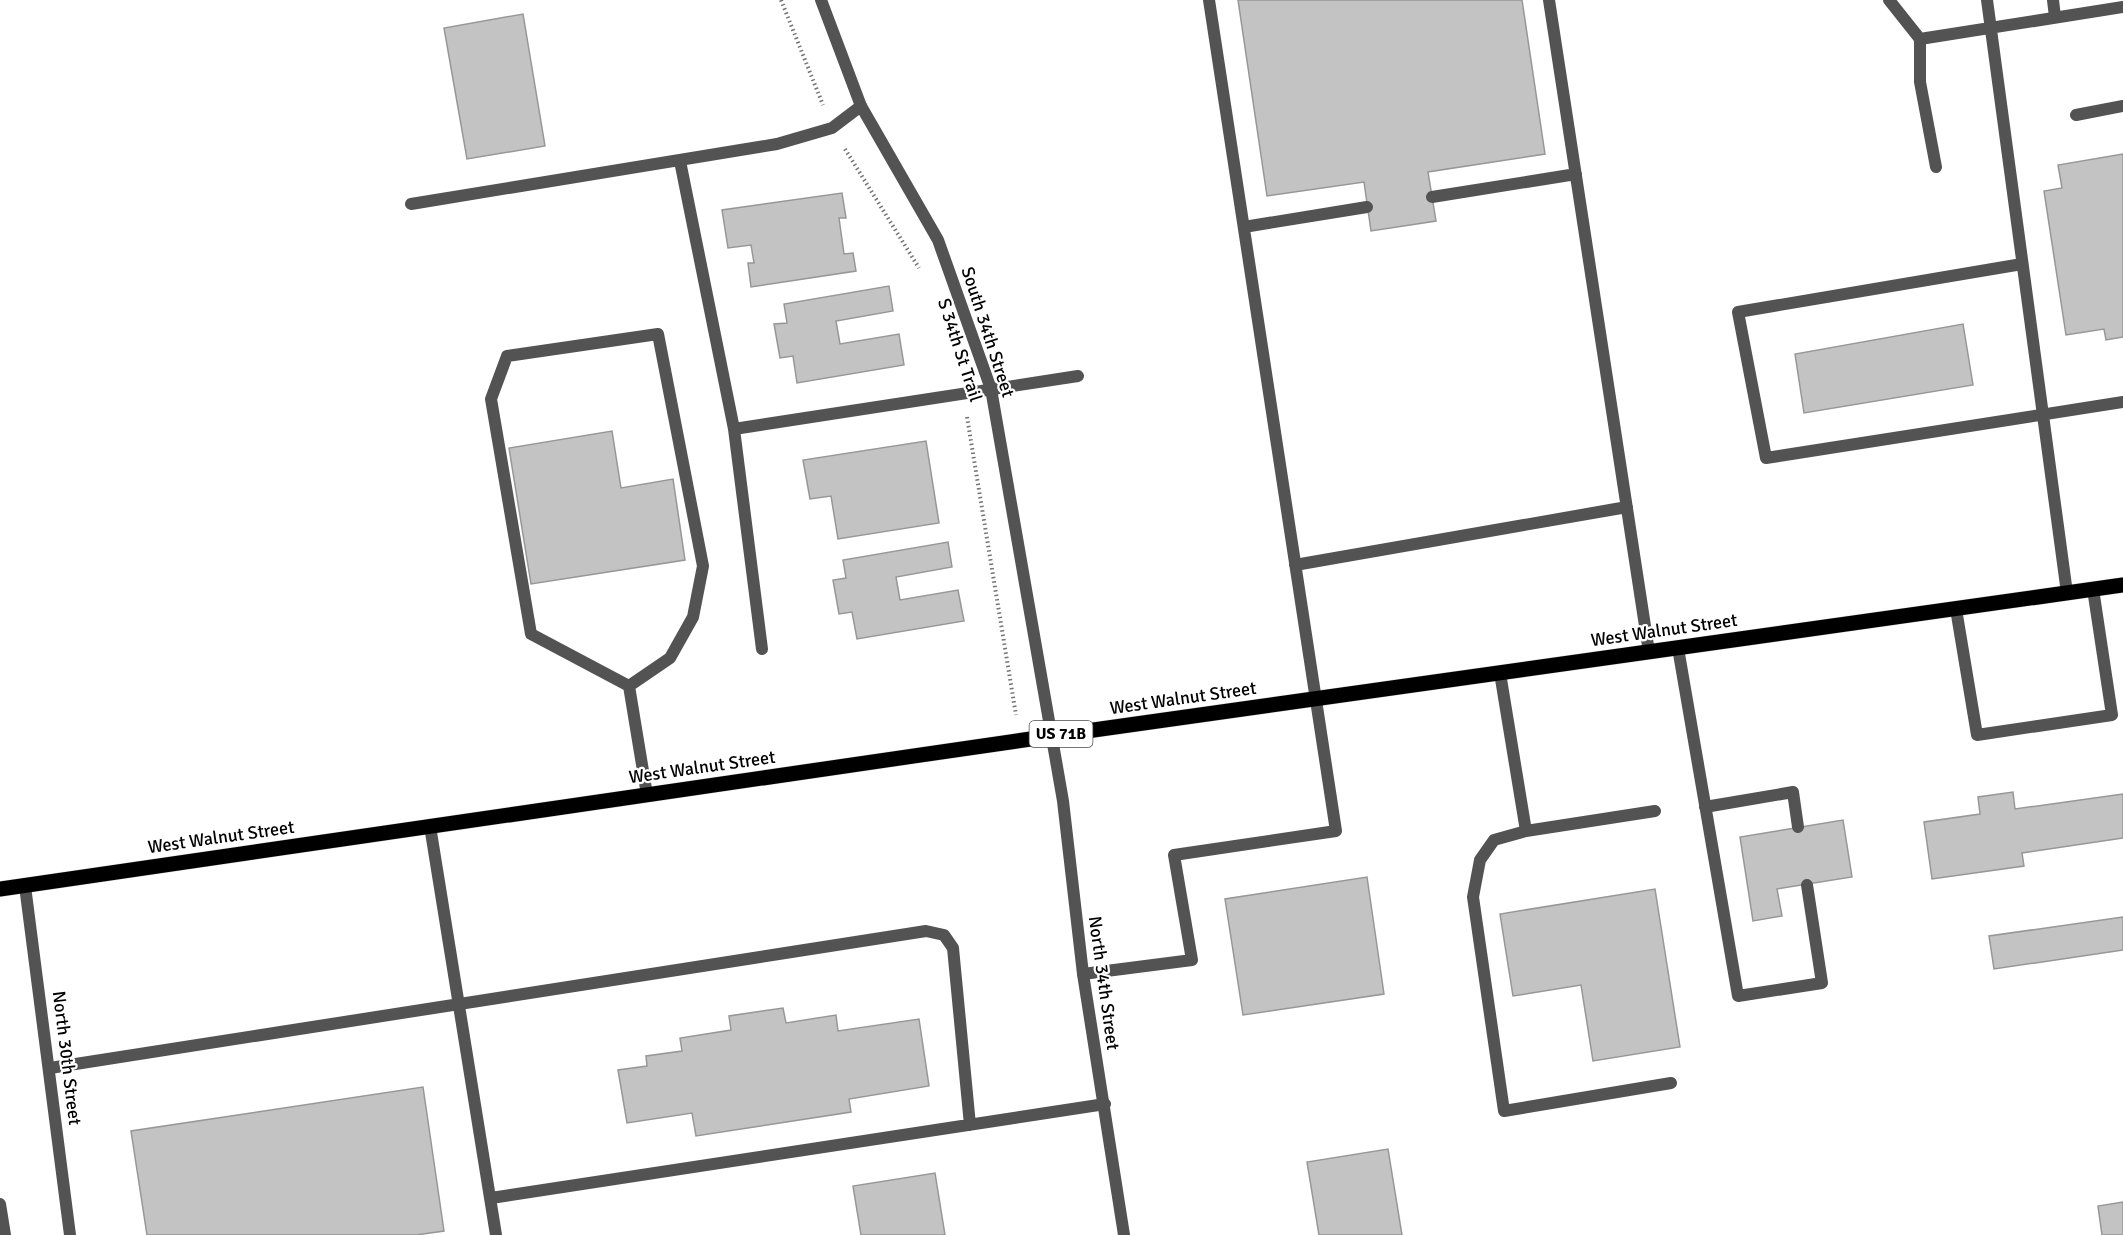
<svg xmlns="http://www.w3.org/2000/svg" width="2123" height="1235" viewBox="0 0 2123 1235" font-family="Signika,sans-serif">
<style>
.building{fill:#c3c3c3;stroke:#979797;stroke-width:1.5}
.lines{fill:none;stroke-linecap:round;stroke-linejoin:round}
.primary-casing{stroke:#dbdbdb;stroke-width:16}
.path{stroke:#757575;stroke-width:4;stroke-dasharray:1.5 3;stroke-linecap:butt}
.lane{stroke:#535353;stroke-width:12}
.street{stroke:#535353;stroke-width:12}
.primary{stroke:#000;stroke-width:15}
.labels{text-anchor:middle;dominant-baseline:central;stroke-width:4.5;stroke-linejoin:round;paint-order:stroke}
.shield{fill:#fff;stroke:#4c4c4c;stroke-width:1.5}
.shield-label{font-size:16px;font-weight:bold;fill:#000}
.street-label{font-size:18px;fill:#000;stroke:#fff}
</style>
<rect width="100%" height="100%" fill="#fff"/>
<path class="building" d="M 1238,0 L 1522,0 L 1545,154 L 1428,172 L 1436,221 L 1371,231 L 1364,182 L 1267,196 Z
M 523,14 L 545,146 L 467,159 L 444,28 Z
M 2123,154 L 2123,337 L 2106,340 L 2104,329 L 2066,335 L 2044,191 L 2062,188 L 2058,165 Z
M 842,193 L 846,218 L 839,218 L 844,254 L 853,253 L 856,271 L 751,287 L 748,263 L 754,263 L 751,245 L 728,248 L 722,210 Z
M 889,286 L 893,311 L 836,321 L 840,344 L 899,334 L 904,365 L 797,383 L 793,356 L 780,358 L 774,324 L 787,323 L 784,304 Z
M 1963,324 L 1973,385 L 1804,413 L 1795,354 Z
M 612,431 L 621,488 L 673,479 L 685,560 L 531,584 L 509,448 Z
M 926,441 L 939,523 L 838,539 L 831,496 L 810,499 L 803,460 Z
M 948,542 L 952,567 L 896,577 L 900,600 L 958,590 L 964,621 L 857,639 L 852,612 L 839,614 L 833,580 L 846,578 L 843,560 Z
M 2013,792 L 2015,809 L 2123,794 L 2123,838 L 2022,853 L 2024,866 L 1932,879 L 1924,822 L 1980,814 L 1978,797 Z
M 1843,820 L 1852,877 L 1777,889 L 1782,916 L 1753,921 L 1740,837 Z
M 1367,877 L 1384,994 L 1243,1015 L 1225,899 Z
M 1655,889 L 1680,1047 L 1593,1061 L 1581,985 L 1513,996 L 1500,914 Z
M 2123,917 L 2123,950 L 1994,969 L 1989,936 Z
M 783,1008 L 786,1023 L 836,1015 L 838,1031 L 919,1019 L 929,1086 L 849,1099 L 851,1112 L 696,1136 L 692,1113 L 627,1123 L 618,1070 L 647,1066 L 646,1056 L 682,1051 L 680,1038 L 731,1030 L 729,1016 Z
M 423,1087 L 444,1231 L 416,1235 L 147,1235 L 131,1131 Z
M 1388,1149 L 1402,1235 L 1319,1235 L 1307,1162 Z
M 935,1173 L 945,1235 L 861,1235 L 853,1186 Z
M 2123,1202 L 2123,1235 L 2102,1235 L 2098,1206 Z"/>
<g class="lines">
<g class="primary-casing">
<path id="primary" d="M 0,889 L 1051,736 L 2123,585"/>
</g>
<path class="path" d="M 781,0 L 823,105
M 845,149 L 919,268
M 967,417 L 1016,715"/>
<path class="lane" d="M 1549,0 L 1649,652
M 1889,0 L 1920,39 L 2123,7
M 1987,0 L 2067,593
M 2053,0 L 2055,17
M 1920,39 L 1920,82 L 1936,167
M 2076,115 L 2123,106
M 680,161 L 734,429 L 762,649
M 1432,197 L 1576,174
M 411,204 L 777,144 L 832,128 L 861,106
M 1244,227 L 1367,207
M 2022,264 L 1738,312 L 1766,458 L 2123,402
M 658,334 L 703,566 L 693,617 L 670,658 L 629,686 L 531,634 L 491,399 L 507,356 Z
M 734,429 L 1078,376
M 1295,565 L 1627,507
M 1956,609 L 1977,735 L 2112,715 L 2093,589
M 1678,648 L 1738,996 L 1822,983 L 1807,885
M 1500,673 L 1526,831
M 629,686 L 647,795
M 1705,807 L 1793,792 L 1798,827
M 1655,811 L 1526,831 L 1494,840 L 1480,860 L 1473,897 L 1504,1111 L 1671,1083
M 430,826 L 496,1235
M 1083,974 L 1192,960 L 1174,855 L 1336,831 L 1209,0
M 50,1068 L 926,931 L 944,935 L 953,948 L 970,1125
M 491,1198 L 1105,1104
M 0,1204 L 5,1235"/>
<path class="street" d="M 821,0 L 861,106 L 938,240 L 991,389 L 1063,801 L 1083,974 L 1124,1235
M 25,886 L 70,1235"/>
<use href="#primary" class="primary"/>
</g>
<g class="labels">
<rect class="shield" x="1029.5" y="721" width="63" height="26" rx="4.5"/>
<g class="shield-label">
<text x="1061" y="734">US 71B</text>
</g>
<g class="street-label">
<text transform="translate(988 332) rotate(72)">South 34th Street</text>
<text transform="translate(960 350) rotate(72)">S 34th St Trail</text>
<text transform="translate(1664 630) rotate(-8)">West Walnut Street</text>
<text transform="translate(1183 698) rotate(-8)">West Walnut Street</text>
<text transform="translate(702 767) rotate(-8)">West Walnut Street</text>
<text transform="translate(221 837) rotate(-8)">West Walnut Street</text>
<text transform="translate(1104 983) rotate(82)">North 34th Street</text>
<text transform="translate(67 1058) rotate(83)">North 30th Street</text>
</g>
</g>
</svg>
